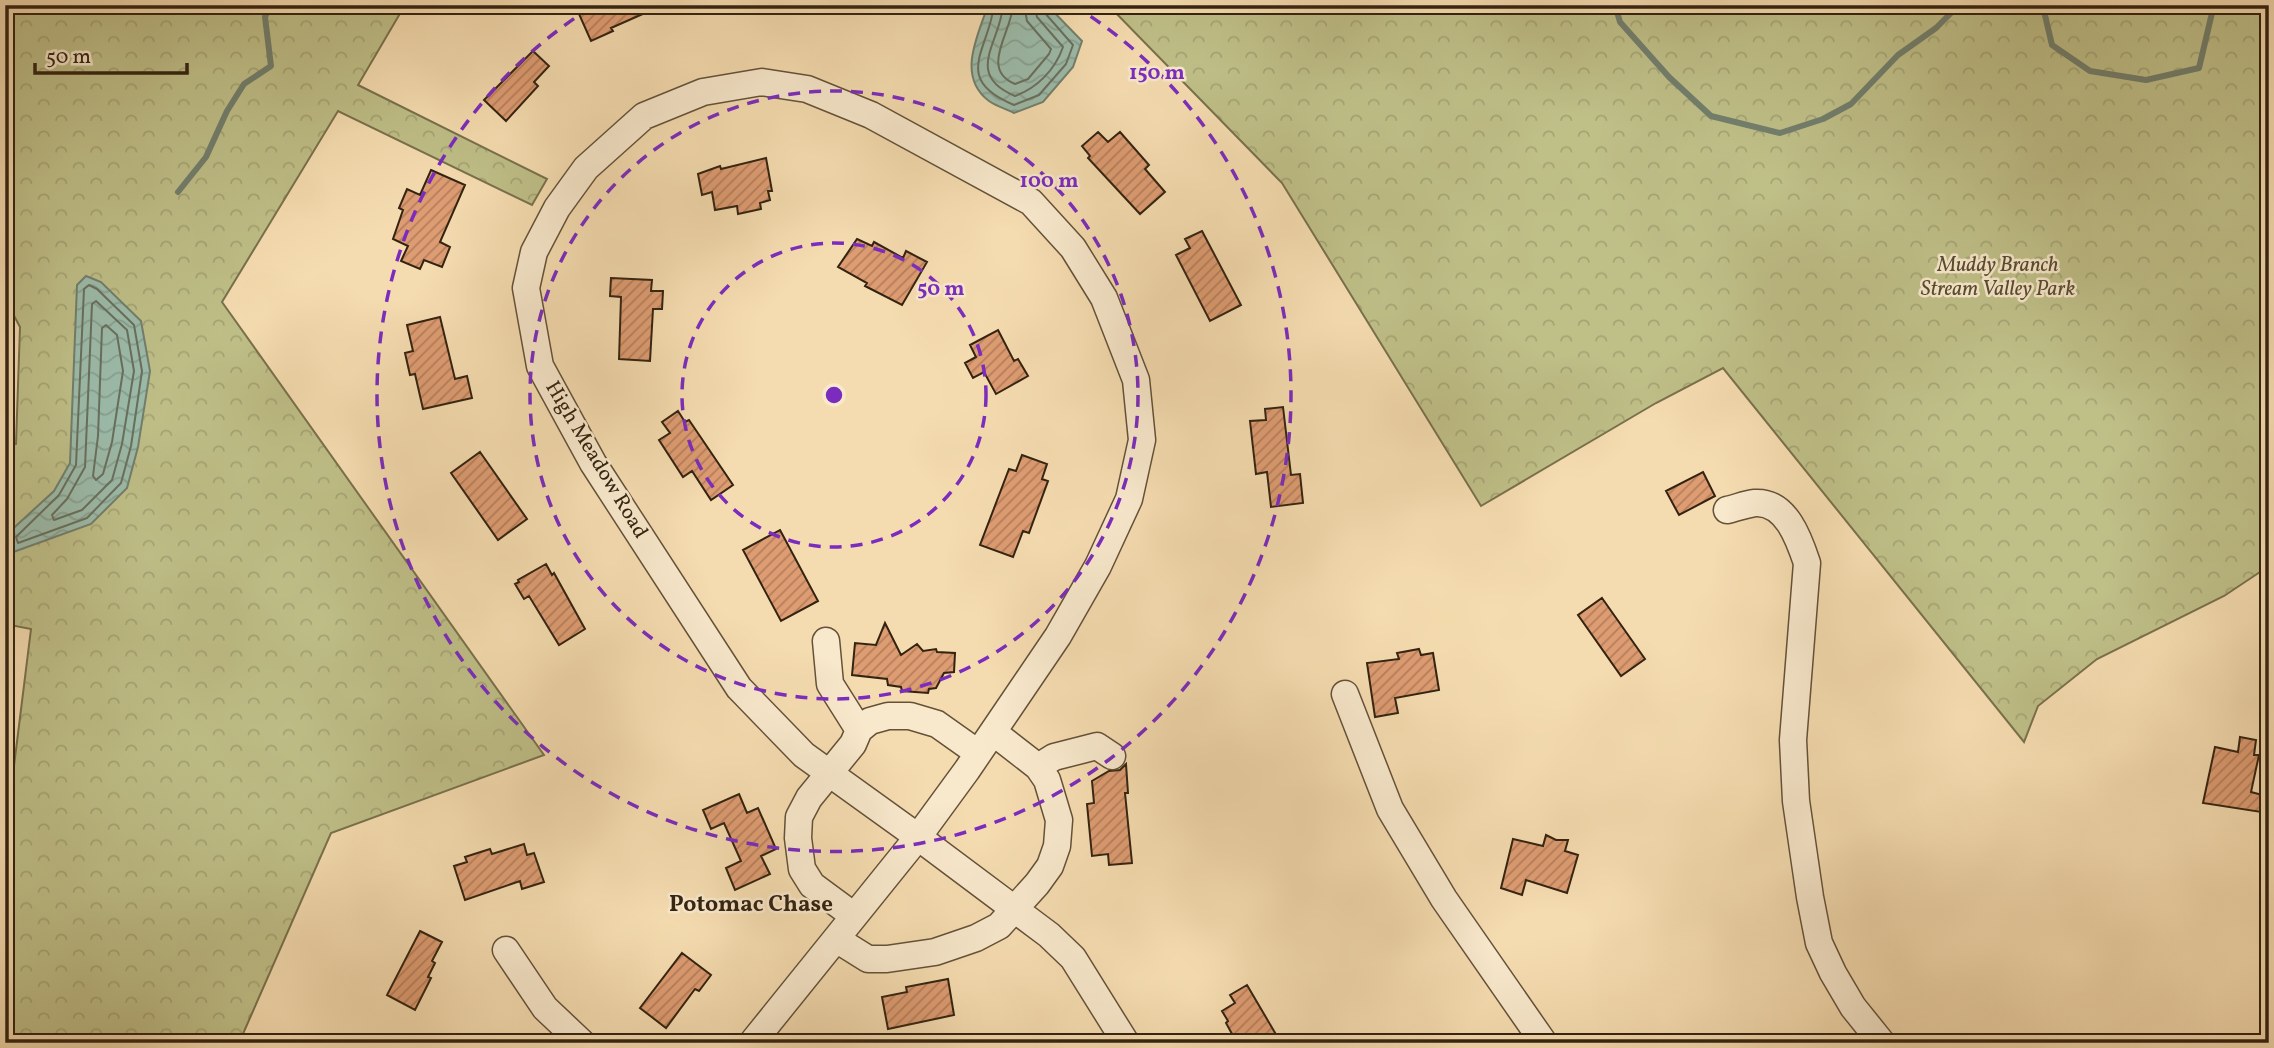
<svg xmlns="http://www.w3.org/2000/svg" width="2274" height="1048" viewBox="0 0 2274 1048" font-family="Vollkorn,serif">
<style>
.park{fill:url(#park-crowns);stroke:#79714c;stroke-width:2}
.water{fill:url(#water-waves);stroke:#727f6d;stroke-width:2}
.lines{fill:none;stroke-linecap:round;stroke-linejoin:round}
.shore{stroke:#68705e;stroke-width:2}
.stream{stroke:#727f6d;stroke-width:6}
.building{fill:url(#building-hatch);stroke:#332311;stroke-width:2}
.minor-casing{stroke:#645139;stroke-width:29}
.minor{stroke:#f8e8cc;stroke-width:26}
.ring{fill:none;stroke:#7b2cbf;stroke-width:3.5;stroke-dasharray:12 9}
.labels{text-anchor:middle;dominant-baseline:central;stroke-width:5;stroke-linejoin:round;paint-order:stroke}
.park-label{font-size:21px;font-style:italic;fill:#564a2f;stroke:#f8e8cc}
.street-label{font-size:21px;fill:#332311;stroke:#f8e8cc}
.neighbourhood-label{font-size:23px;font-weight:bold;fill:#332311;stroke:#f8e8cc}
.centre{fill:#7b2cbf;stroke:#f8e8cc;stroke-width:3.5}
.ring-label{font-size:21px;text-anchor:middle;font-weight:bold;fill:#7b2cbf;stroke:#f8e8cc;stroke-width:5;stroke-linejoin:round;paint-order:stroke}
</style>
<defs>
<pattern id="park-crowns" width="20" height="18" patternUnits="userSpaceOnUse" patternTransform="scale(1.75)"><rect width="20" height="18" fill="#bfbf88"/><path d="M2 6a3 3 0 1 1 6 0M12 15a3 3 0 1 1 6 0" fill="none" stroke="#a5a474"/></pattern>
<pattern id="water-waves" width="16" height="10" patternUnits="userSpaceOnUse" patternTransform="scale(1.75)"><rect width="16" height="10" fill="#9cbcab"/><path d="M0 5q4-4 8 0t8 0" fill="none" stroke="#87a192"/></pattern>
<pattern id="building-hatch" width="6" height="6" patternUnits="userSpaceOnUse" patternTransform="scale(1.75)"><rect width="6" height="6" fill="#de9c72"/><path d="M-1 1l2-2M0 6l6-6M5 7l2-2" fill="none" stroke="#b57f5c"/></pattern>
</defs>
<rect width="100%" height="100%" fill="#f5dcb0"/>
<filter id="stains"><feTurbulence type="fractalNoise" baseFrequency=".00286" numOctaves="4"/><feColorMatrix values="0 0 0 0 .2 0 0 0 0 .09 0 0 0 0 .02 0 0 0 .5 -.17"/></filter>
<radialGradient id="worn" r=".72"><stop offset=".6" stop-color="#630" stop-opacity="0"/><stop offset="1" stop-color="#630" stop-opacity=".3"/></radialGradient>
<path class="park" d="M 5,5 L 405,5 L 358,85 L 547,179 L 532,205 L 338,111 L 222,302 L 544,755 L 331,833 L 239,1043 L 5,1043 L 5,812 L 9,806 L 31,629 L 5,624 L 5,446 L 16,444 L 20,327 L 5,299 Z
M 1108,5 L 2269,5 L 2269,566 L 2224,596 L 2097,659 L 2038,706 L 2024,742 L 1723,368 L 1656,403 L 1481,506 L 1282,183 Z"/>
<path class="water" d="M 988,5 L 1047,5 L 1082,41 L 1073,67 L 1043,102 L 1014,113 C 1006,109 996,106 989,101 C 956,76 978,36 988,5 Z
M 86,276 L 101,282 L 141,321 L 150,371 L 138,447 L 127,488 L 91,524 L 5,555 L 5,536 L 54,491 L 70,463 L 77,285 Z"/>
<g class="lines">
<path class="shore" d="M 994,5 C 989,50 951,79 1014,105 L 1039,95 L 1066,64 L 1073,45 L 1044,12 L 1043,5
M 1003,5 C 1001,42 963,74 1015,96 C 1037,88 1055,70 1063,47 L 1037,17 L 1034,5
M 1013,5 C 1012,32 979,69 1015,84 L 1028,79 L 1049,54 L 1051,49 L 1027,21 L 1024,5
M 89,285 L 97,289 L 134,325 L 142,371 L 131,446 L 121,483 L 87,518 L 18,543 L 16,537 L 59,495 L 76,465 L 84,289 Z
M 96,301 L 127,330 L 134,371 L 122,444 L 112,480 L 82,510 L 54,520 L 52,515 L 67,499 L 85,467 L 92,304 Z
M 106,325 L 117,335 L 123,371 L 112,442 L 103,474 L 96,480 L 93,476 L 98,436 L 102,328 Z"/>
<path class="stream" d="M 1615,5 L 1620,22 L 1669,77 L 1711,116 L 1780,133 L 1823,119 L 1851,104 L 1898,55 L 1936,28 L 1959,5
M 2022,5 L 2044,11 L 2052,45 L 2090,71 L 2146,80 L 2199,68 L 2212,13 L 2225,5
M 178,192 L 206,157 L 227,111 L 244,84 L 271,66 L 265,17 L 270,5"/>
</g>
<path class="building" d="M 575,5 L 663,5 L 611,28 L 613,31 L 591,41 Z
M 533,51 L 549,66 L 534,82 L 538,86 L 506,121 L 484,100 Z
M 1098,132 L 1108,142 L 1120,132 L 1149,165 L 1145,169 L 1165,192 L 1140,214 L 1088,158 L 1090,156 L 1082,146 Z
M 766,158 L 772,191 L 768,191 L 770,200 L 760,203 L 761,209 L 738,214 L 737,206 L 715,210 L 712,192 L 702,195 L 698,174 L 720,166 L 721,169 Z
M 431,170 L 465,185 L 440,242 L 450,247 L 442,267 L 424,260 L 420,269 L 401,261 L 408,246 L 393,239 L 403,210 L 399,208 L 407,189 L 420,195 Z
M 1202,231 L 1241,305 L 1210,321 L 1176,255 L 1190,248 L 1185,239 Z
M 857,239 L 872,246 L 874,242 L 903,258 L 906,251 L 927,262 L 902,305 L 865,286 L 867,283 L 838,267 Z
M 611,278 L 652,280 L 651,291 L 663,291 L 662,309 L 653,309 L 650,361 L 619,359 L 621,297 L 610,296 Z
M 440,317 L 455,379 L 467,376 L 472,398 L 423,409 L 415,374 L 410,375 L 405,353 L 413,351 L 407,325 Z
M 998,330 L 1014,361 L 1018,359 L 1028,376 L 996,394 L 984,372 L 973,378 L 965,363 L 976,357 L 970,345 Z
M 1283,407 L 1291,475 L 1300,474 L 1303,503 L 1271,507 L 1267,472 L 1256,474 L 1250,421 L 1266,420 L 1265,409 Z
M 678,411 L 685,422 L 689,420 L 733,485 L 711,500 L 692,471 L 683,477 L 659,440 L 670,433 L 662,422 Z
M 480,452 L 527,519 L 498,540 L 451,473 Z
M 1022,455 L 1047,464 L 1042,479 L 1048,481 L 1029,533 L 1023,531 L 1013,557 L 980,545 L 1009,469 L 1016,471 Z
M 1703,472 L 1715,496 L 1679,515 L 1666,491 Z
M 780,530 L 818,601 L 781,621 L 743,550 Z
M 546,564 L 552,575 L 554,573 L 585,629 L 559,645 L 529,596 L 524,599 L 515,584 L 519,582 L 518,580 Z
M 1602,598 L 1645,659 L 1621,676 L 1578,615 Z
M 885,623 L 901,655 L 917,644 L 923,651 L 936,649 L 937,652 L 955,653 L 954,672 L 944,673 L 936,688 L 929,689 L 928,693 L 902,691 L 901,687 L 888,685 L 887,679 L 852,675 L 855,643 L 876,645 Z
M 1419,649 L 1421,655 L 1433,653 L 1439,690 L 1395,698 L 1398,713 L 1375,717 L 1367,663 L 1399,659 L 1397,653 Z
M 2240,737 L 2256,740 L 2254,755 L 2259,755 L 2251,792 L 2266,796 L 2261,812 L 2203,803 L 2215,747 L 2238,752 Z
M 1126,764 L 1128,793 L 1125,793 L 1132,863 L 1109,865 L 1108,854 L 1092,856 L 1087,804 L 1094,803 L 1092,781 L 1109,771 L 1120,770 Z
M 739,794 L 747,813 L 758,808 L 776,849 L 761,856 L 770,874 L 735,890 L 726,868 L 741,861 L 724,823 L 711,829 L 703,810 Z
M 1546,835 L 1556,840 L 1568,840 L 1565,851 L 1578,855 L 1567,893 L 1526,880 L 1522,895 L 1501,888 L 1513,839 L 1543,846 Z
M 524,844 L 527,855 L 534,853 L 544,882 L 522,889 L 520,881 L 465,900 L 454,866 L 467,862 L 465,857 L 490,849 L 492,854 Z
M 420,931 L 442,942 L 432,961 L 435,963 L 428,977 L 431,978 L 415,1010 L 387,995 Z
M 682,953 L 711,975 L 699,991 L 695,989 L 666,1028 L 640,1008 Z
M 948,979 L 954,1015 L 888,1029 L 882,997 L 907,992 L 906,987 Z
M 1247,985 L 1281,1043 L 1237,1043 L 1226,1023 L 1228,1021 L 1222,1011 L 1235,1003 L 1230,995 Z"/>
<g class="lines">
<g class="minor-casing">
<path id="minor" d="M 1727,510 C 1736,508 1746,504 1755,503 C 1786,501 1799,539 1807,563 L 1793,740 L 1796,801 L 1810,897 L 1819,943 L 1833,973 L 1853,1007 L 1882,1043
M 826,641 L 830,684 L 859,730
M 1345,694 L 1390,809 L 1444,899 L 1544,1043
M 1038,767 L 1054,757 L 1097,746 L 1112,756
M 854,916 L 812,885 L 802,869 L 798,838 L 799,817 L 809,798 L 853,744 L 859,730 L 870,721 L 888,716 L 910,716 L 937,724 L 978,753
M 836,939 L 868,959 L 887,959 L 935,952 L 976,938 L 999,926 L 1037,884 L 1050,866 L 1057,846 L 1059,820 L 1047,780 L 1038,767 L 993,732
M 506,950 L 545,1008 L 582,1043
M 752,1043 L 918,837 L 967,770 L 1058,636 L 1098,566 L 1129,499 L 1142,440 L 1136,380 L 1104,298 L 1073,248 L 1031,202 L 871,115 L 807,89 L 762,82 L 703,92 L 644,116 L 586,168 L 557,208 L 534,252 L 526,288 L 540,366 L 593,463 L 739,688 L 804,755 L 918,837 L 1049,935 L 1073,958 L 1126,1043"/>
</g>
<use href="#minor" class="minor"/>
</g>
<g class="ring">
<circle cx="834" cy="395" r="152"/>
<circle cx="834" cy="395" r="304"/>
<path d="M1073 5A457 457 0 1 1 595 5"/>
</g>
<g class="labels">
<g class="park-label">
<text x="1998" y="265">Muddy Branch<tspan x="1998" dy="24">Stream Valley Park</tspan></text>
</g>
<g class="street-label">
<text transform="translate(596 460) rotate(59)">High Meadow Road</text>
</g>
<g class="neighbourhood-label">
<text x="751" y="905">Potomac Chase</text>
</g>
</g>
<circle cx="834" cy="395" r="10" class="centre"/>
<g class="ring-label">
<text x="1157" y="79">150 m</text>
<text x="1049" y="187">100 m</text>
<text x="941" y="295">50 m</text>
</g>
<rect width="2274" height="1048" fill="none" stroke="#f5dcb0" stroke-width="28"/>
<rect x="7" y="7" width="2260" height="1034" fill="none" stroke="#332311" stroke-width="3.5"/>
<rect x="14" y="14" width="2246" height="1020" fill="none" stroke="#332311" stroke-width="2"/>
<path d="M35 63v10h152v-10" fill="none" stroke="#332311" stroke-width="3.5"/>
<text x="46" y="63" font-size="21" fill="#332311" stroke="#f8e8cc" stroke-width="5" paint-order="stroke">50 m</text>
<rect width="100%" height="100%" filter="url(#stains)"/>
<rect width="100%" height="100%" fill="url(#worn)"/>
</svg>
